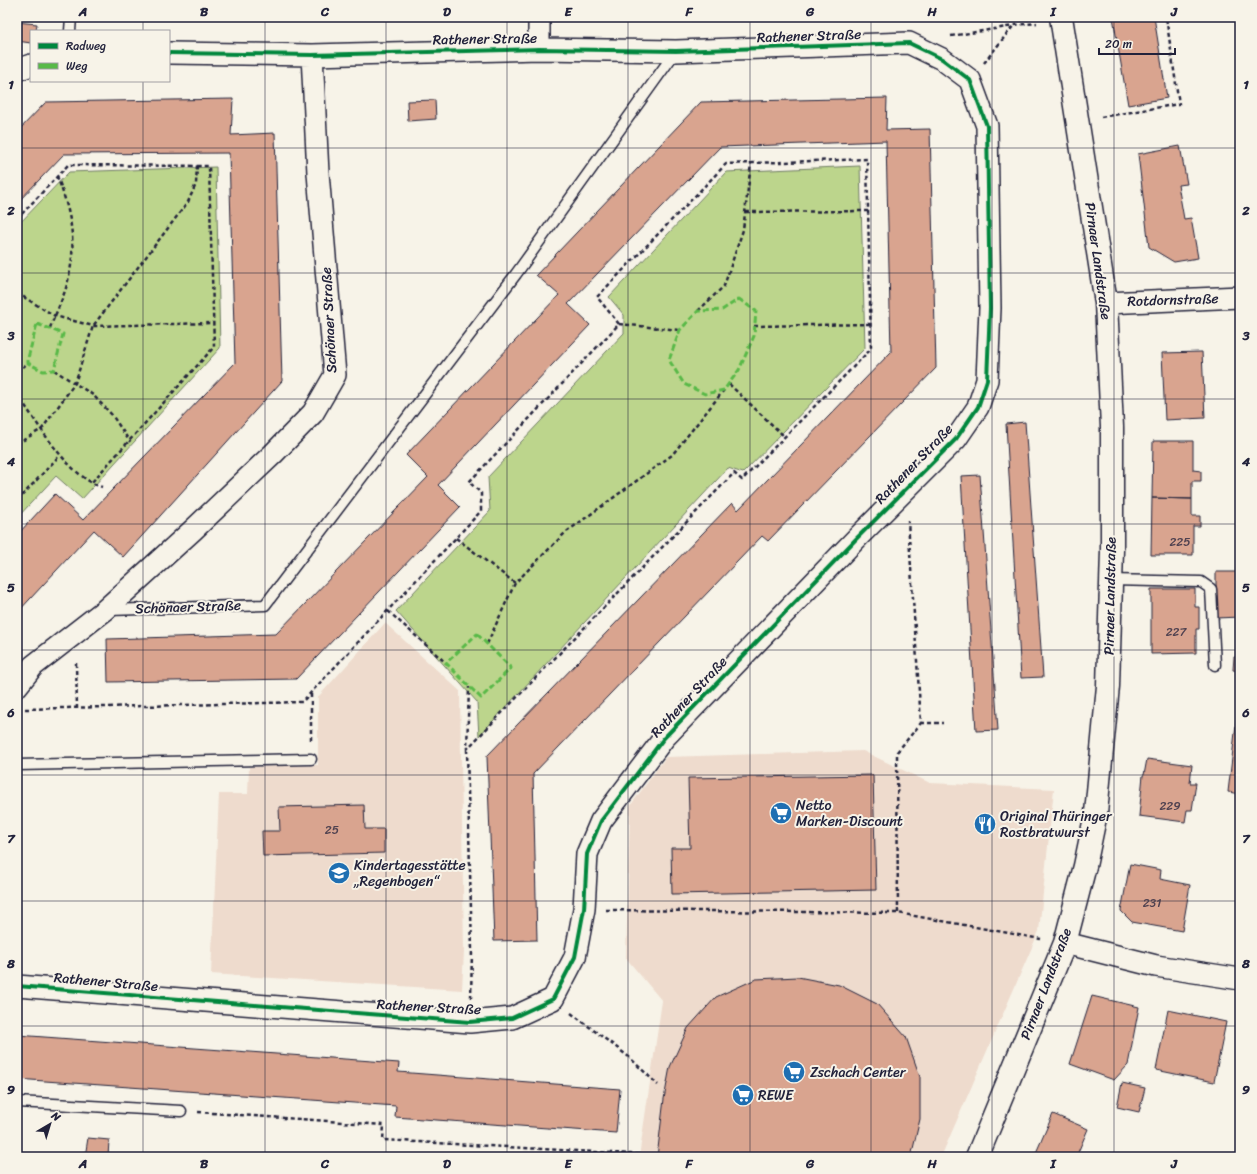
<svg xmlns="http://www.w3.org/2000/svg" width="1257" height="1174" viewBox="0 0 1257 1174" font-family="Sriracha,sans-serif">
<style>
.built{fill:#eedbcd}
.green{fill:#bcd58c;stroke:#6f7c64}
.building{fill:#d9a48f;stroke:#22223b}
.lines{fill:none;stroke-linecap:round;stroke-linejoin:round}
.service-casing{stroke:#22223b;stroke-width:13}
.minor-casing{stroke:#22223b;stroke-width:24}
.tertiary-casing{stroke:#22223b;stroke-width:25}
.path{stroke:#22223b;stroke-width:2.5;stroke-dasharray:4 3;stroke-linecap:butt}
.service{stroke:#f7f3e8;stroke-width:10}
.minor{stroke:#f7f3e8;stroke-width:21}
.tertiary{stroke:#f7f3e8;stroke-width:22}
.quiet{stroke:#58b947;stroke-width:3;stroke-dasharray:6 3;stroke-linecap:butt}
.cycleway-casing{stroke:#f7f3e8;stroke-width:6}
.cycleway{stroke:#00873e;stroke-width:4}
.grid{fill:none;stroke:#22223b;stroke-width:1;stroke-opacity:0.55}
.labels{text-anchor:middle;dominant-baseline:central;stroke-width:4;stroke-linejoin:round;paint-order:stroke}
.number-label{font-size:12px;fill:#504250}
.street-label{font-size:14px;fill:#22223b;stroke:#f7f3e8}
.poi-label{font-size:14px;fill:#22223b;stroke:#f7f3e8;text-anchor:start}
.neatline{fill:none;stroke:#22223b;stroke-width:1.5}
.grid-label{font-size:13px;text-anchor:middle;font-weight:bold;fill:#22223b}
</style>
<rect width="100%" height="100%" fill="#f7f3e8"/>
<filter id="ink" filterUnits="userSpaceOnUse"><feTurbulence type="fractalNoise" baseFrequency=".025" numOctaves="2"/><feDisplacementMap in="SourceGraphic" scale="8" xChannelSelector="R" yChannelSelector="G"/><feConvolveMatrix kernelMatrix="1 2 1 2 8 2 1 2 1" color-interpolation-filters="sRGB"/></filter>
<g filter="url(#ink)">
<path class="built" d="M 385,623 L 460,691 L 464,951 L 462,990 L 211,974 L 219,794 L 248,794 L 249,767 L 318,765 L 318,697 Z
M 863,751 L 930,783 L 1054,789 L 1039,931 L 941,1157 L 639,1157 L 662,1001 L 626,958 L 630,806 L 666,757 Z"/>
<path class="green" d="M 860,166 L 865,348 L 743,473 L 728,468 L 479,736 L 477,702 L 396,611 L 490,511 L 488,477 L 624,333 L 624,315 L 609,297 L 726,172 Z
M 216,167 L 220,348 L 82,499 L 56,476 L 17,518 L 17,226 L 69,172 Z"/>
<path class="building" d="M 1113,17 L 1154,17 L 1167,98 L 1128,105 Z
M 17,22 L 37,24 L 36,31 L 31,31 L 31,43 L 17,41 Z
M 887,98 L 886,130 L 930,129 L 936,368 L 768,541 L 762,536 L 533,774 L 537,940 L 494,941 L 487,756 L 732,503 L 738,510 L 891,352 L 886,141 L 720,147 L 568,304 L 590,325 L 438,485 L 460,507 L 296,679 L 108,682 L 107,639 L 276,634 L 428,477 L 406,455 L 559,295 L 536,275 L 701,102 Z
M 233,99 L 231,135 L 275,133 L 282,381 L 123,557 L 94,530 L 17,613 L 17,535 L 55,494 L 83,520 L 235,363 L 229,153 L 64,154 L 17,203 L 17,132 L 46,102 Z
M 435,100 L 436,119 L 408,121 L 407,101 Z
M 1180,146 L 1187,184 L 1178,185 L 1184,219 L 1191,218 L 1198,258 L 1174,262 L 1149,247 L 1138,154 Z
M 1202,352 L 1205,418 L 1165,420 L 1162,353 Z
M 1025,422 L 1043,677 L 1021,678 L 1006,424 Z
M 1153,441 L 1193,441 L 1193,470 L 1201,471 L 1201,481 L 1192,481 L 1192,499 L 1152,498 Z
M 980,475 L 998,730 L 976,731 L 961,476 Z
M 1152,498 L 1192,499 L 1192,516 L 1200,516 L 1200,526 L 1193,526 L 1193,555 L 1151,555 Z
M 1216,572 L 1240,572 L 1240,617 L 1216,618 Z
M 1151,589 L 1195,589 L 1195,607 L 1199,607 L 1199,629 L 1196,629 L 1196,653 L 1151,654 Z
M 1234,657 L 1240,657 L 1240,671 L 1233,670 Z
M 1240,690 L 1240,794 L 1228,792 Z
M 1147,759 L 1192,765 L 1190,783 L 1196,783 L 1192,810 L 1187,810 L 1185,822 L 1139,816 L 1143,775 L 1144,775 Z
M 873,775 L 876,890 L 672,894 L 671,848 L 690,848 L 688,778 Z
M 364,805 L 365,829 L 384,829 L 384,853 L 263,856 L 262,831 L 280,831 L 279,807 Z
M 1130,864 L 1161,870 L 1160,879 L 1190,885 L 1182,931 L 1132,922 L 1121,911 Z
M 798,977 L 839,985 L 877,1004 L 906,1037 L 920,1077 L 920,1119 L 911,1157 L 657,1157 L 664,1099 L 670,1067 L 688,1028 L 716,997 L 756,979 Z
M 1092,996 L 1139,1007 L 1128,1065 L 1114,1080 L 1070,1064 Z
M 1168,1010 L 1226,1022 L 1214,1082 L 1156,1070 Z
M 17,1035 L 399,1063 L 398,1072 L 620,1089 L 616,1133 L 395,1117 L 396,1106 L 17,1079 Z
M 1122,1083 L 1145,1088 L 1139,1112 L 1117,1107 Z
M 1053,1114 L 1088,1129 L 1076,1157 L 1040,1157 L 1035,1155 Z
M 88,1138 L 109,1140 L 108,1157 L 85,1157 Z"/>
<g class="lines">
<g class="service-casing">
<path id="service" d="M 70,31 L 71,17
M 1110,580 L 1201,582 L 1211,589 L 1215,665
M 109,610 L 265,605 L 516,274 L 676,51
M 17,765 L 311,759
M 17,1102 L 181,1111"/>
</g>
<g class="minor-casing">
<path id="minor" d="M 539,17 L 539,49
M 17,70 L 31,65
M 1106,303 L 1240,297
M 17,686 L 33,666 L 105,610 L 193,530 L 273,454 L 313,413 L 335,375 L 318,173 L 312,55
M 1065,943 L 1156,966 L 1240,979
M 17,986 L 470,1022 L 512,1018 L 553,999 L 575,957 L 584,909 L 587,854 L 601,821 L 664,738 L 857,538 L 956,439 L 978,407 L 987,380 L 990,308 L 987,126 L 970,80 L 942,59 L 909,43 L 676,51 L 539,49 L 312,55 L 169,53"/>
</g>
<g class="tertiary-casing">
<path id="tertiary" d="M 977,1157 L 1065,943 L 1085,866 L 1096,813 L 1108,686 L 1112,550 L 1112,427 L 1106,303 L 1061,17"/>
</g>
<path class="path" d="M 951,36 L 1013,26
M 984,63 L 1014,25 L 1037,23
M 1101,117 L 1179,104 L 1166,17
M 746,212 L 868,211
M 17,219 L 68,165 L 209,166 L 214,347 L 91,483
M 17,293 L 55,316 L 93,326 L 213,323
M 698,311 L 724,286 L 743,230 L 751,163
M 619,324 L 680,330
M 754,326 L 871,324
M 50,328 C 56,312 66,293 69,276 C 77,240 70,210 57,176
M 54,370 L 93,395 L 112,415 L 130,442
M 17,372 L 28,363
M 729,384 L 785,437
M 17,394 C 37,422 68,477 102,487
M 17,444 L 42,429 L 75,383 L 93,326 L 188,202 L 196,184 L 197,165
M 17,501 L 60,455
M 456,538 L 515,583
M 388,611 L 446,663
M 487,644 L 515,583 L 565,533 L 672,455 L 724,390
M 76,663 L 77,708
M 25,709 L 302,702 L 481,511 L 481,493 L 469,482 L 619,324 L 597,297 L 726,164 L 867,159 L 871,349 L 742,480 L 734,473 L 467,749 L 469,687
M 921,723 L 943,723
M 311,740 L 311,693
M 467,749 L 472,951 L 471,998
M 606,910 L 898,913 L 1041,939
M 898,913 L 897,752 L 921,723 L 908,521
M 571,1013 L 629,1057 L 658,1085
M 198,1112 L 384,1125 L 383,1140 L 648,1155 L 621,1154"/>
<use href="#service" class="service"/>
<use href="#minor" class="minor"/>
<use href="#tertiary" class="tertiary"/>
<path class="quiet" d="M 739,299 L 756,311 L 754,336 L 739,370 L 724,390 L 705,394 L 684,384 L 669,360 L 680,330 L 698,311 L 722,310 Z
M 37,324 L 63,334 L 54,370 L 43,371 L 28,363 L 28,358 Z
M 477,634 L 511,668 L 481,698 L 446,663 Z"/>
<g class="cycleway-casing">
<path id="cycleway" d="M 17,986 L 470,1022 L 512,1018 L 553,999 L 575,957 L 584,909 L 587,854 L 601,821 L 664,738 L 857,538 L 956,439 L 978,407 L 987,380 L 990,308 L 987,126 L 970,80 L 942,59 L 909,43 L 676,51 L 539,49 L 312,55 L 169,53"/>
</g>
<use href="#cycleway" class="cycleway"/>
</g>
</g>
<path class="grid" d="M 143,17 L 143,31M 265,17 L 265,1157M 386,17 L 386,1157M 507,17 L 507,1157M 628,17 L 628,1157M 750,17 L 750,1157M 871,17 L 871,1157M 992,17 L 992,1157M 1114,17 L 1114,1157M 143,81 L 143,1157M 17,148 L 1240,148M 17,273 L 1240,273M 17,399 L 1240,399M 17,524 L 1240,524M 17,650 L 1240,650M 17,775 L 1240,775M 17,901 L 1240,901M 17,1026 L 1240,1026"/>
<defs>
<g id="supermarket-disc" transform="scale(1.15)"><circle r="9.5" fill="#1f6fb2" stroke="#f7f3e8"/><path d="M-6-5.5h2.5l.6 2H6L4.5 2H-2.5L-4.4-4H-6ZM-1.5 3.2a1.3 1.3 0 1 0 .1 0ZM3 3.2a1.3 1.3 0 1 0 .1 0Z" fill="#fff"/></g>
<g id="restaurant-disc" transform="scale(1.15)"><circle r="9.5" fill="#1f6fb2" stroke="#f7f3e8"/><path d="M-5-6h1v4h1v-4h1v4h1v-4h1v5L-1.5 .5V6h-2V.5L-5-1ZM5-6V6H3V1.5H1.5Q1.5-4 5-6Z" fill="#fff"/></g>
<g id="school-disc" transform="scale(1.15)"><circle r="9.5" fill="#1f6fb2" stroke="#f7f3e8"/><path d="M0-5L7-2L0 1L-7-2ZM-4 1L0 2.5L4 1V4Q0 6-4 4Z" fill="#fff"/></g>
</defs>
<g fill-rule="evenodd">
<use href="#supermarket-disc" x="781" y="813"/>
<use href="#restaurant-disc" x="985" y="824"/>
<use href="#school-disc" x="339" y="873"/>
<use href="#supermarket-disc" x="794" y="1072"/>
<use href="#supermarket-disc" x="743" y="1095"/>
</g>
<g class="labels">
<g class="number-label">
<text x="1180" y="542">225</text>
<text x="1176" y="632">227</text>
<text x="1170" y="806">229</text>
<text x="332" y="830">25</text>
<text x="1152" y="903">231</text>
</g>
<g class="street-label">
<text transform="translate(809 36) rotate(-2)">Rathener Straße</text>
<text transform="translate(485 39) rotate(-1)">Rathener Straße</text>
<text transform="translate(1098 261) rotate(82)">Pirnaer Landstraße</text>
<text transform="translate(1173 300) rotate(-2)">Rotdornstraße</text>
<text transform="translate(329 320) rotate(-93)">Schönaer Straße</text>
<text transform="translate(914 464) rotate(-46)">Rathener Straße</text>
<text transform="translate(1110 596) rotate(-89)">Pirnaer Landstraße</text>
<text transform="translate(188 607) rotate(-2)">Schönaer Straße</text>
<text transform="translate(689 697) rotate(-47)">Rathener Straße</text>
<text transform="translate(106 982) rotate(5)">Rathener Straße</text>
<text transform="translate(1046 984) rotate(-69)">Pirnaer Landstraße</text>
<text transform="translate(429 1007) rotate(3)">Rathener Straße</text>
</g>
<g class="poi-label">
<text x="796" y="805">Netto<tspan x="796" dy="16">Marken-Discount</tspan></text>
<text x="1000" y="816">Original Thüringer<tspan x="1000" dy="16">Rostbratwurst</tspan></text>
<text x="354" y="865">Kindertagesstätte<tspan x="354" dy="16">„Regenbogen“</tspan></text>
<text x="810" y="1072">Zschach Center</text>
<text x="758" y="1095">REWE</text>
</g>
</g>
<rect width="1257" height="1174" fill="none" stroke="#f7f3e8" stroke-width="44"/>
<rect x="30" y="30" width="140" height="52" fill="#f7f3e8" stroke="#a29fa3"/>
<rect x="38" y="43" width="20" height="6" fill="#00873e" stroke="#a29fa3"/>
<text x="66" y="50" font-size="12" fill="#22223b">Radweg</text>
<rect x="38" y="63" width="20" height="6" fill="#58b947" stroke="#a29fa3"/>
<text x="66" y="70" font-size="12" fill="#22223b">Weg</text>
<g transform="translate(50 1124) rotate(38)" stroke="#f7f3e8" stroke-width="3" paint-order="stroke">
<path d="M0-3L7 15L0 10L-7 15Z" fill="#22223b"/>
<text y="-6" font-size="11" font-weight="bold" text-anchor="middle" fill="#22223b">N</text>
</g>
<path d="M1099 48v6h76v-6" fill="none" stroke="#22223b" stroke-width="2"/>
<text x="1105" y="48" font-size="12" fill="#22223b" stroke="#f7f3e8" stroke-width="3" paint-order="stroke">20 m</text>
<rect x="22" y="22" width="1213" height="1130" class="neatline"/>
<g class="grid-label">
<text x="83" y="16">A</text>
<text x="204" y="16">B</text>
<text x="325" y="16">C</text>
<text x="447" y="16">D</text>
<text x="568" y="16">E</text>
<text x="689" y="16">F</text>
<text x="810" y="16">G</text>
<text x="932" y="16">H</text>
<text x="1053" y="16">I</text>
<text x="1174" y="16">J</text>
<text x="11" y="89">1</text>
<text x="1246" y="89">1</text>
<text x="11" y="215">2</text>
<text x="1246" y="215">2</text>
<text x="11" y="340">3</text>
<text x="1246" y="340">3</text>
<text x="11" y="466">4</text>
<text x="1246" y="466">4</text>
<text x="11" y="592">5</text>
<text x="1246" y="592">5</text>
<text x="11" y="717">6</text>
<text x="1246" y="717">6</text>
<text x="11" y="843">7</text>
<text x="1246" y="843">7</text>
<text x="11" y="968">8</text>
<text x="1246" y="968">8</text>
<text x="11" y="1094">9</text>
<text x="1246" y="1094">9</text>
<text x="83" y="1168">A</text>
<text x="204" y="1168">B</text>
<text x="325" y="1168">C</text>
<text x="447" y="1168">D</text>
<text x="568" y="1168">E</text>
<text x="689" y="1168">F</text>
<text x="810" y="1168">G</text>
<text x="932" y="1168">H</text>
<text x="1053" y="1168">I</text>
<text x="1174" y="1168">J</text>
</g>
</svg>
